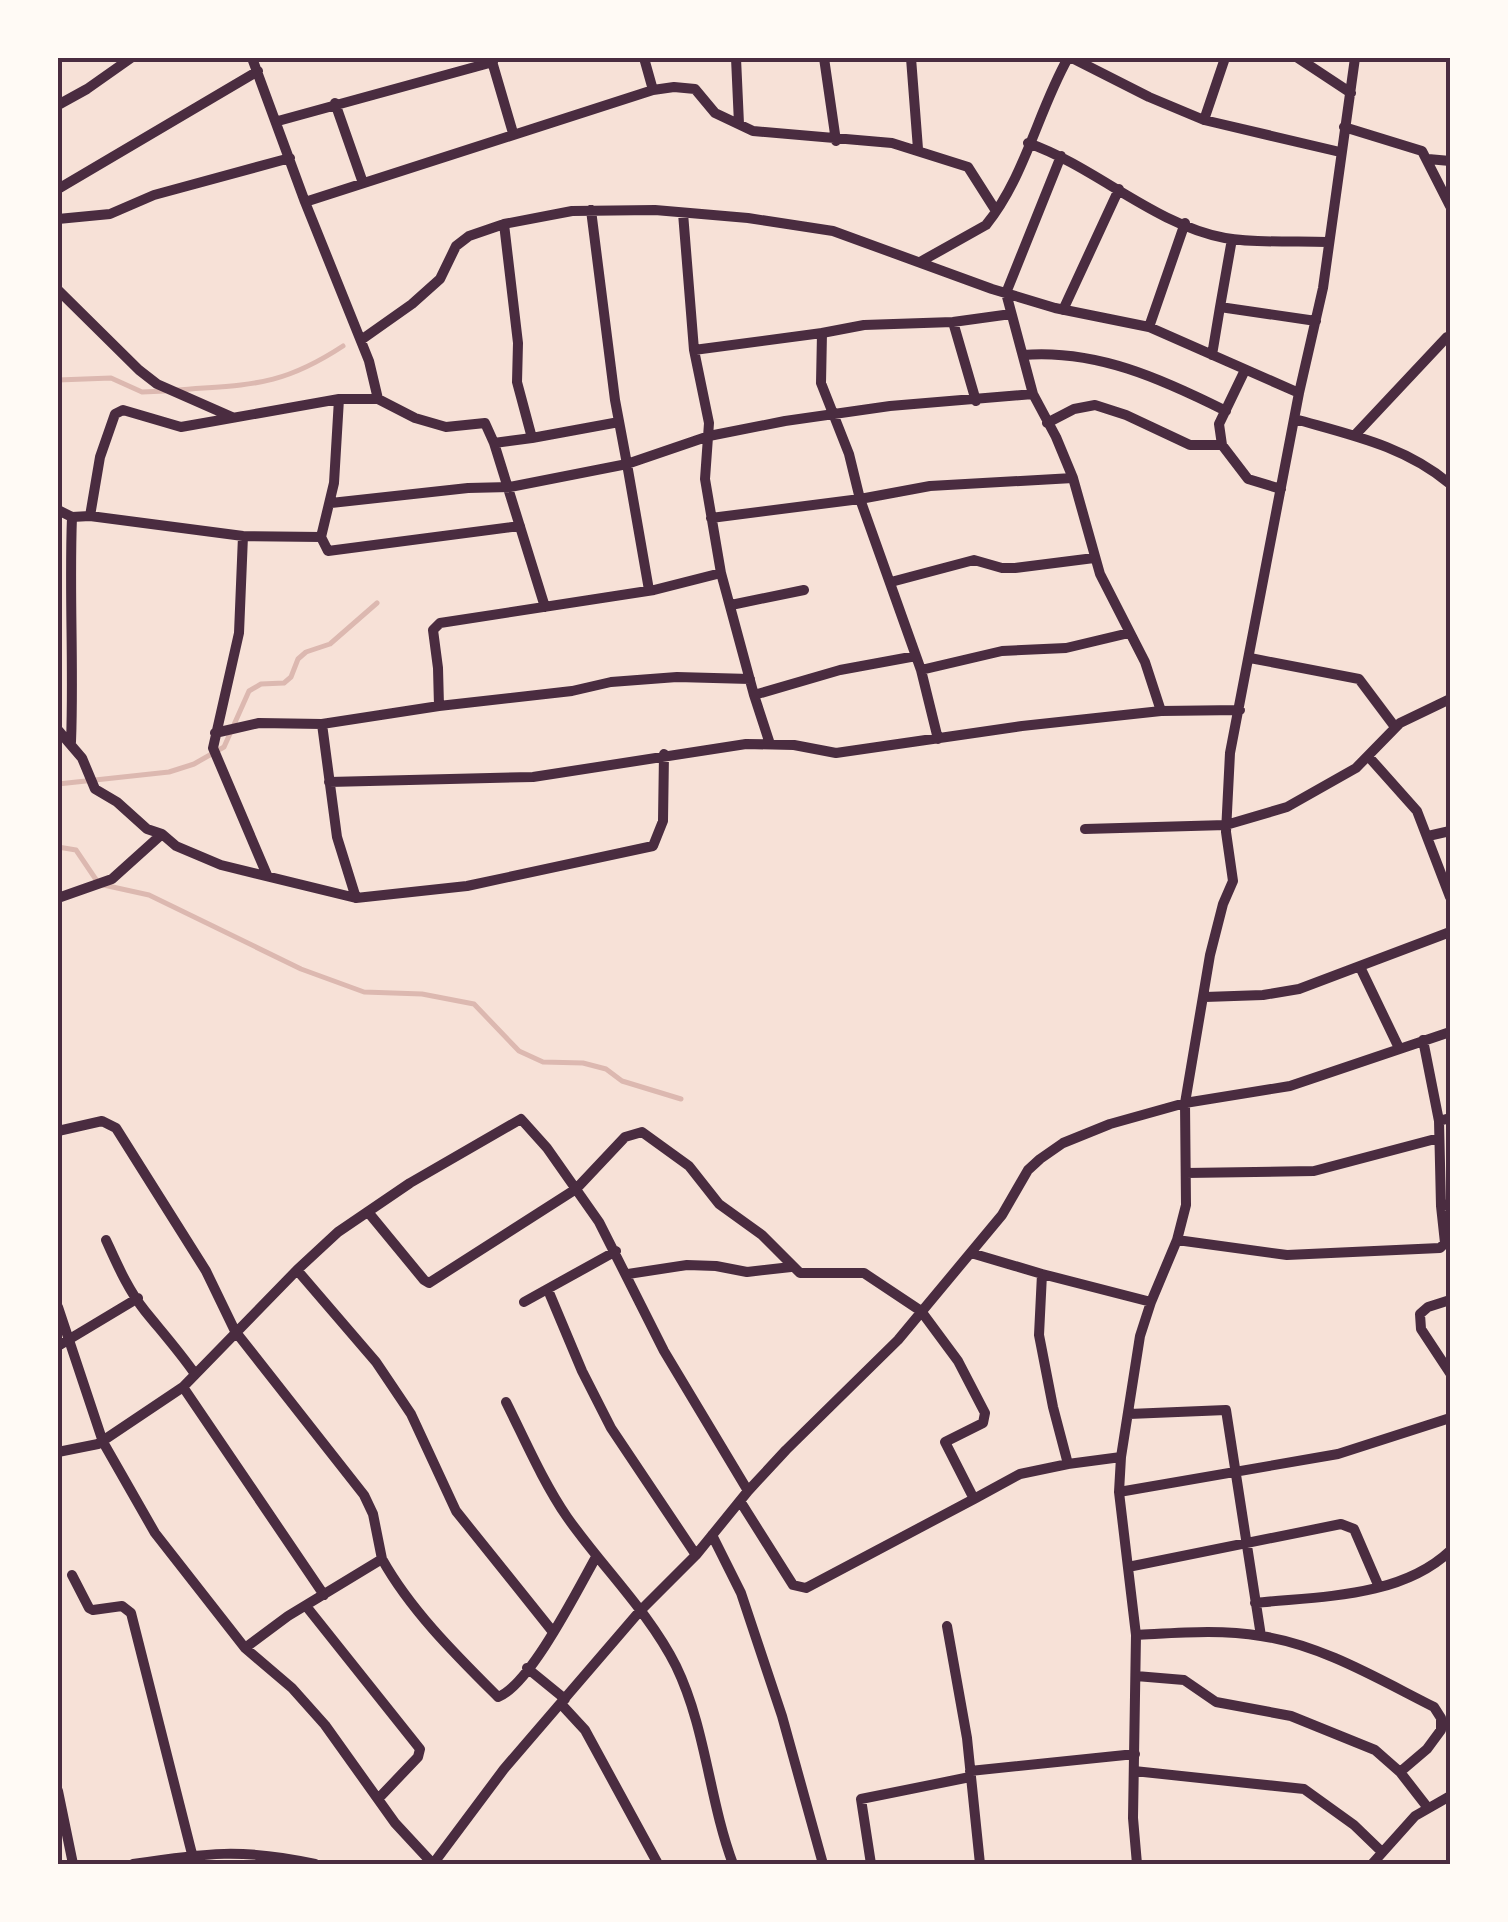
<svg xmlns="http://www.w3.org/2000/svg" width="1508" height="1922" viewBox="0 0 1508 1922" font-family="Rubik,sans-serif">
<style>
.lines{fill:none;stroke-linecap:round;stroke-linejoin:round}
.stream{stroke:#dcb8b0;stroke-width:5}
.minor{stroke:#4a2c40;stroke-width:10}
.neatline{fill:none;stroke:#4a2c40;stroke-width:4}
</style>
<rect width="100%" height="100%" fill="#f7e1d7"/>
<g class="lines">
<path class="stream" d="M 58,380 L 111,378 L 142,392 L 165,391
M 176,390 C 249,384 279,388 343,346
M 58,784 L 169,772 L 194,764 L 224,747 L 249,691 L 261,684 L 284,683 L 291,677 L 298,659 L 306,652 L 330,644 L 377,603
M 58,847 L 76,850 L 99,884 L 149,895 L 301,969 L 364,992 L 422,994 L 474,1004 L 519,1051 L 543,1062 L 583,1063 L 606,1069 L 622,1081 L 681,1099"/>
<path class="minor" d="M 252,58 L 305,202 L 369,361 L 378,399
M 491,58 L 513,133
M 644,58 L 653,90
M 736,58 L 739,124
M 824,58 L 836,141
M 911,58 L 918,149
M 1072,58 L 1149,97 L 1204,120 L 1340,152
M 1298,58 L 1351,93
M 335,103 L 363,183
M 58,105 L 87,89 L 131,58
M 1204,120 L 1225,58
M 278,121 L 493,62
M 1344,127 L 1422,151 L 1450,206
M 1028,143 C 1096,167 1153,224 1225,238 C 1258,244 1293,240 1327,242
M 1061,156 L 1006,293 L 1033,394 L 1056,437 L 1073,478 L 1100,574 L 1145,662 L 1161,711
M 1428,159 L 1450,161
M 58,189 L 258,71
M 305,202 L 653,90 L 674,87 L 695,89 L 715,113 L 753,131 L 892,143 L 968,167 L 996,211
M 591,210 L 615,400 L 627,464 L 709,436 L 785,421 L 890,406 L 1033,394
M 683,213 L 694,350 L 709,423 L 705,479 L 721,573
M 58,219 L 110,214 L 154,195 L 290,158
M 504,224 L 518,343 L 517,382 L 532,438 L 494,443 L 545,607
M 920,262 L 986,225 C 1025,177 1038,111 1068,58
M 58,290 L 139,370 L 157,384 L 232,417
M 1220,307 L 1232,239
M 1063,310 L 1119,189
M 953,322 L 976,401
M 1149,327 L 1185,223
M 361,340 L 412,304 L 440,279 L 456,246 L 469,236 L 504,224 L 572,211 L 655,210 L 748,218 L 833,231 L 992,289 L 1055,308 L 1149,327 L 1299,393
M 694,350 L 822,333
M 1023,355 C 1096,349 1162,379 1226,411
M 1212,355 L 1220,307 L 1316,321
M 1245,370 L 1219,424 L 1222,445 L 1248,479 L 1281,489
M 339,399 L 378,399 L 415,418 L 446,427 L 485,423 L 494,443
M 1295,419 C 1351,435 1405,446 1450,484
M 1047,423 L 1074,409 L 1095,405 L 1126,415 L 1190,445 L 1222,445
M 1355,435 L 1447,337 L 1450,340
M 532,438 L 619,422
M 331,503 L 468,488 L 510,487 L 627,464 L 649,590
M 58,510 L 72,517
M 90,516 L 100,457 L 115,414 L 123,410 L 181,427 L 339,399 L 334,483 L 321,537
M 711,518 L 860,499 L 930,486 L 1073,478
M 243,536 L 239,633 L 213,748 L 267,875
M 891,582 L 974,560 L 1002,568 L 1015,568 L 1094,558
M 731,605 L 804,590
M 1250,658 L 1359,679 L 1395,727
M 921,670 L 1002,651 L 1066,648 L 1129,633
M 754,695 L 840,670 L 916,656
M 439,706 L 438,668 L 433,630 L 440,623 L 654,590 L 721,573 L 754,695 L 770,744
M 58,730 L 82,758 L 95,789 L 117,802 L 147,829 L 162,834 L 176,846 L 221,865 L 356,898 L 467,886 L 653,846 L 663,821 L 664,754
M 215,733 L 259,723 L 322,724
M 938,739 L 921,670 L 860,499 L 849,454 L 821,383 L 822,333 L 864,325 L 953,322 L 1011,314
M 71,742 C 74,667 69,592 72,517 L 90,516 L 243,536 L 321,537 L 328,551 L 520,526
M 1368,756 L 1417,811 L 1450,897
M 329,782 L 533,777 L 746,744 L 794,745 L 836,753 L 1022,726 L 1161,711 L 1240,710
M 1085,829 L 1226,825 L 1287,807 L 1356,768 L 1400,723 L 1450,699
M 1428,836 L 1450,831
M 58,898 L 112,879 L 162,834
M 356,898 L 337,837 L 322,724 L 439,706 L 572,691 L 611,682 L 677,677 L 750,679
M 1360,967 L 1399,1048
M 1205,997 L 1263,995 L 1299,989 L 1450,932
M 1423,1040 L 1439,1121 L 1450,1118
M 1439,1121 L 1441,1206
M 58,1131 L 102,1121 L 116,1128 L 206,1271 L 235,1331 L 364,1495 L 373,1514 L 382,1559
M 1186,1173 L 1314,1171 L 1439,1138
M 368,1212 L 424,1280 L 429,1283 L 576,1189 L 625,1137 L 642,1132 L 689,1166 L 719,1204 L 762,1235 L 800,1273 L 864,1273 L 921,1311 L 958,1361 L 985,1413 L 983,1423 L 945,1442 L 974,1499 L 1020,1474 L 1068,1464
M 106,1240 C 117,1264 128,1290 145,1311 C 162,1332 179,1351 195,1374
M 1177,1240 L 1287,1255 L 1440,1248 L 1445,1243 L 1441,1206 L 1450,1204
M 971,1253 L 1042,1274 L 1039,1335 L 1053,1407 L 1068,1464 L 1121,1457
M 297,1270 L 376,1362 L 411,1414 L 456,1511 L 553,1632
M 628,1274 L 687,1265 L 716,1266 L 747,1272 L 791,1267
M 1042,1274 L 1151,1302
M 548,1290 L 582,1371 L 611,1428 L 696,1555
M 1450,1300 L 1428,1307 L 1420,1314 L 1421,1329 L 1450,1373
M 524,1302 L 616,1251
M 58,1307 L 103,1442 L 155,1533 L 245,1648 L 292,1688 L 325,1725 L 395,1823 L 433,1864
M 58,1346 L 138,1298
M 183,1387 L 324,1595
M 506,1402 C 525,1440 543,1482 567,1517 C 602,1567 649,1612 676,1666 C 706,1728 709,1800 733,1864
M 1129,1414 L 1226,1410 L 1261,1636
M 58,1452 L 98,1444 L 183,1387 L 297,1270 L 338,1232 L 410,1183 L 521,1119 L 547,1148 L 599,1222 L 664,1351 L 748,1491
M 1119,1492 L 1338,1454 L 1450,1418
M 740,1501 L 793,1585 L 806,1588 L 974,1499
M 712,1535 L 741,1593 L 782,1716 L 823,1864
M 1128,1567 L 1341,1524 L 1354,1529 L 1379,1587
M 72,1575 L 89,1608 L 93,1610 L 122,1606 L 131,1613 L 192,1854
M 1255,1603 C 1320,1596 1400,1598 1450,1551
M 306,1606 L 420,1749 L 418,1757 L 378,1799
M 947,1626 L 967,1738 L 980,1864
M 1136,1635 C 1177,1633 1220,1629 1261,1636 C 1322,1645 1380,1680 1434,1707 L 1441,1718 L 1441,1730 L 1427,1749 L 1400,1772
M 245,1648 L 288,1616 L 382,1559 C 411,1611 457,1656 498,1697 C 530,1685 578,1589 596,1557
M 527,1668 L 565,1699
M 1136,1676 L 1184,1680 L 1216,1702 L 1291,1716 L 1375,1750 L 1400,1772 L 1428,1808
M 561,1704 L 585,1730 L 658,1864
M 970,1771 L 1135,1754
M 1134,1771 L 1304,1789 L 1354,1825 L 1382,1852
M 58,1791 L 73,1864
M 133,1864 C 204,1853 244,1848 315,1864
M 433,1864 L 504,1769 L 639,1612 L 696,1555 L 748,1491 L 786,1450 L 898,1340 L 1002,1215 L 1028,1170 L 1040,1159 L 1063,1143 L 1110,1124 L 1185,1103 L 1290,1086 L 1450,1032
M 871,1864 L 861,1799 L 970,1777
M 1137,1864 L 1133,1818 L 1136,1635 L 1119,1492 L 1121,1457 L 1140,1336 L 1151,1302 L 1177,1240 L 1186,1205 L 1185,1103 L 1210,955 L 1223,904 L 1233,881 L 1226,832 L 1230,753 L 1299,393 L 1323,288 L 1355,58
M 1372,1864 L 1415,1816 L 1450,1796"/>
</g>
<rect width="1508" height="1922" fill="none" stroke="#fffaf5" stroke-width="120"/>
<rect x="60" y="60" width="1388" height="1802" class="neatline"/>
</svg>
